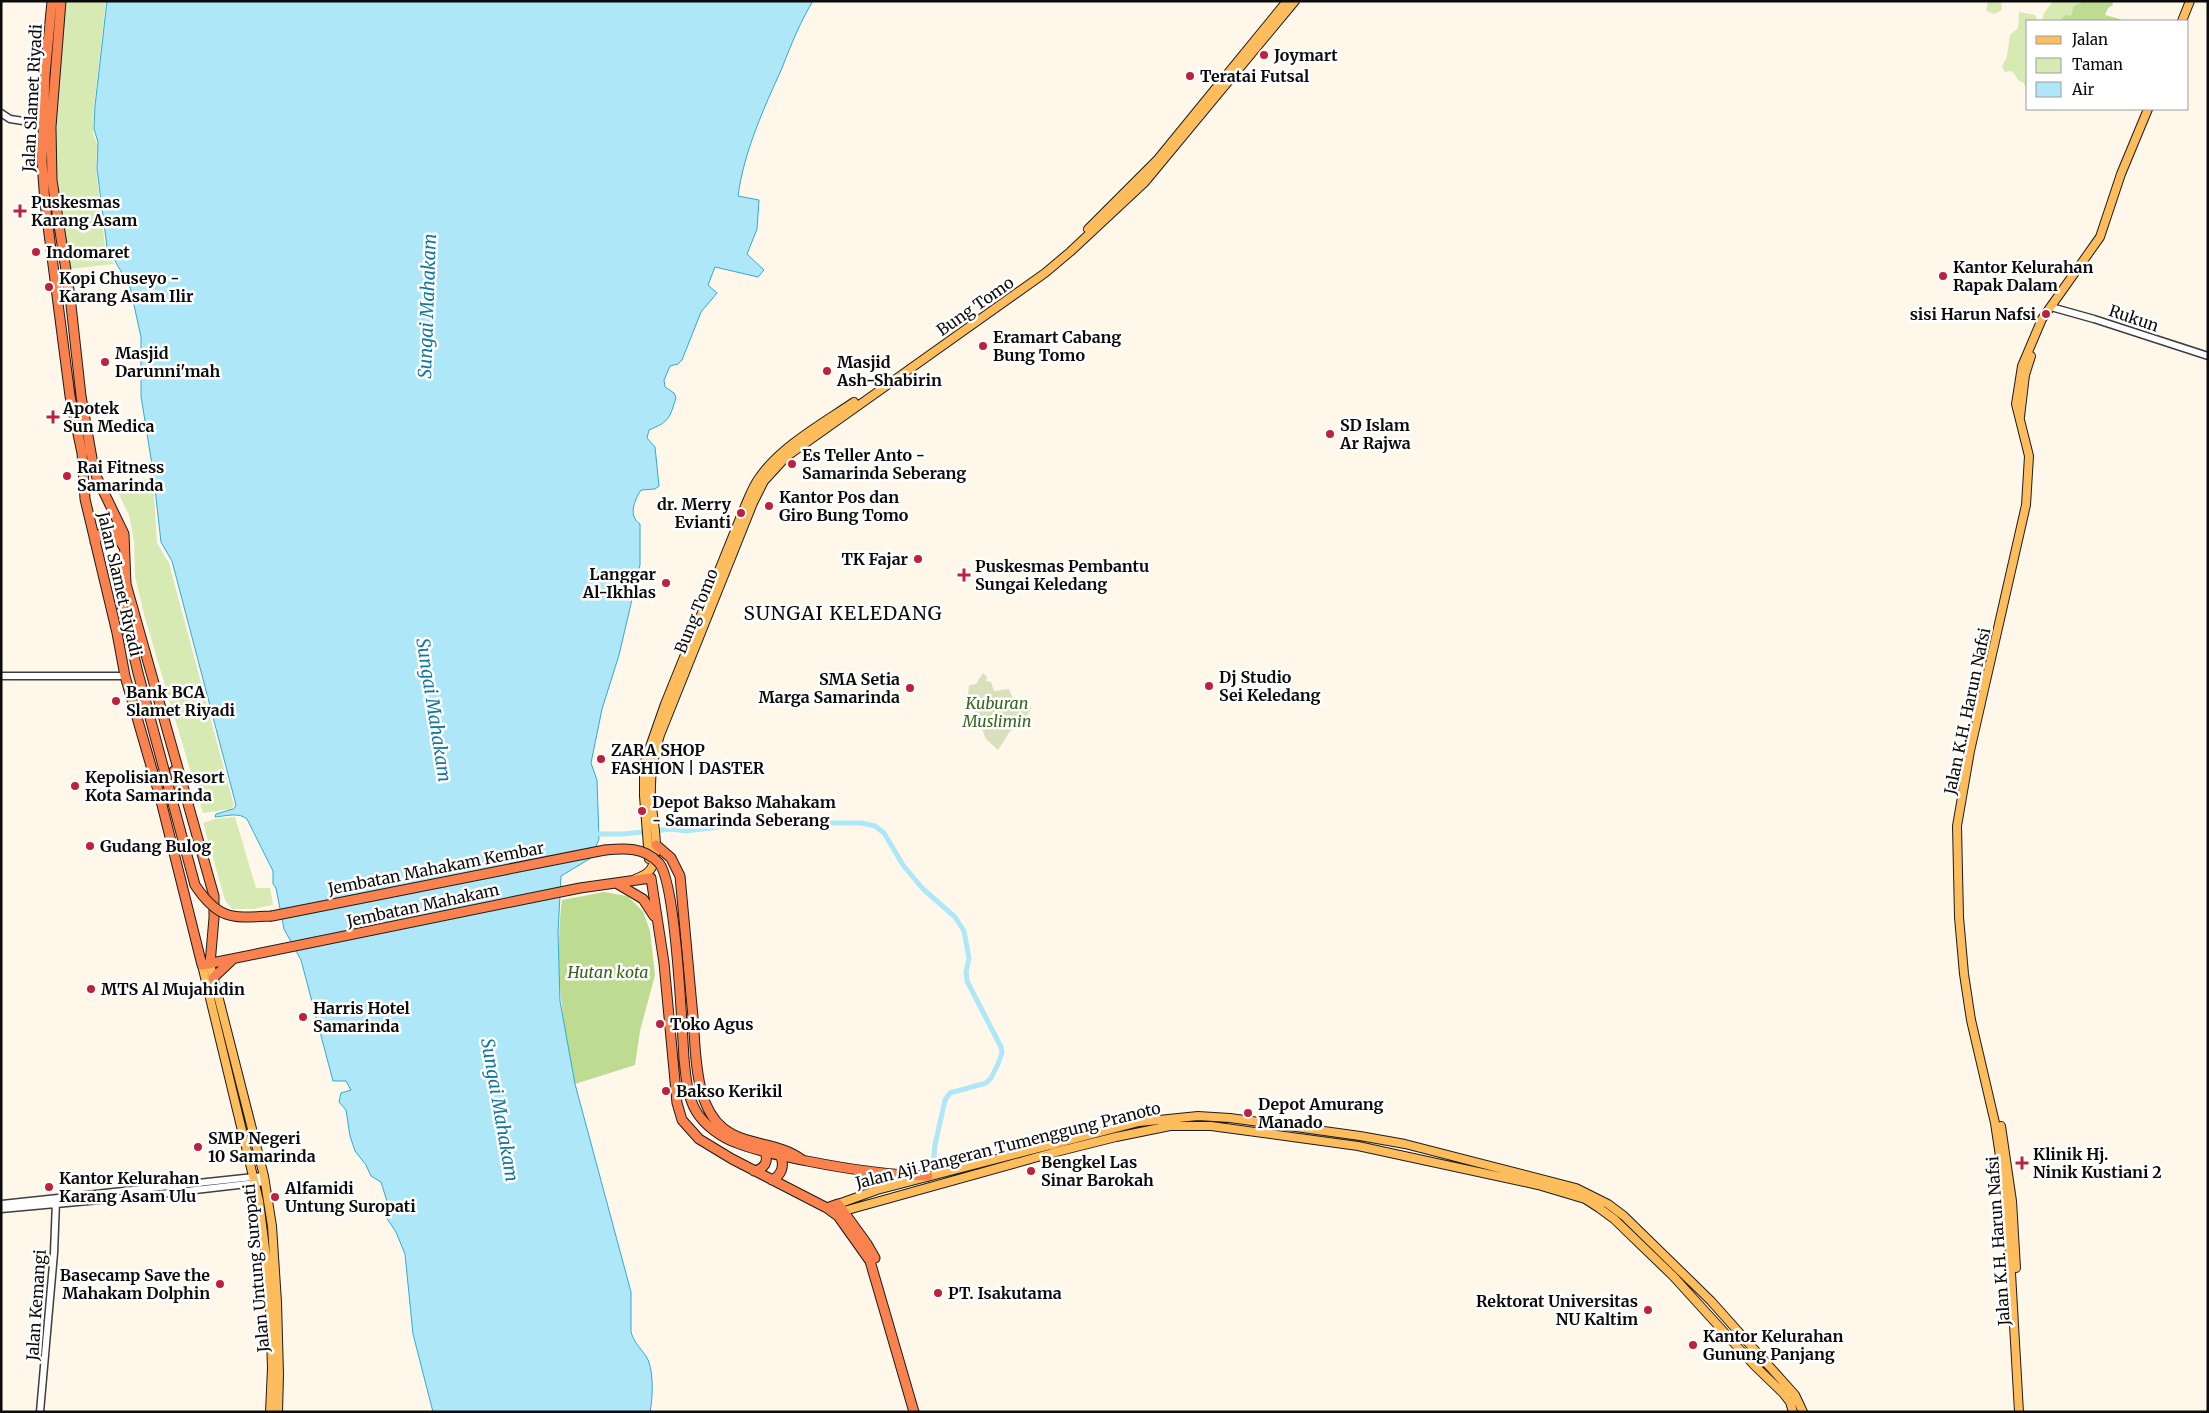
<svg xmlns="http://www.w3.org/2000/svg" width="2209" height="1413" viewBox="0 0 2209 1413" font-family="Merriweather,serif">
<style>
.green{fill:#d8eab3}
.forest{fill:#bedb92}
.cemetery{fill:#dae0bb}
.water{fill:#ade7f8;stroke:#32aad1}
.lines{fill:none;stroke-linecap:round;stroke-linejoin:round}
.canal{stroke:#ade7f8;stroke-width:5}
.minor-casing{stroke:#3e3e3e;stroke-width:9}
.major-casing{stroke:#1c1c1c;stroke-width:10}
.highway-casing{stroke:#1c1c1c;stroke-width:11}
.minor{stroke:#fff;stroke-width:6}
.major{stroke:#fdbd5c;stroke-width:8}
.highway{stroke:#f9824e;stroke-width:9}
.highway-bridge-casing{stroke:#1c1c1c;stroke-width:11;stroke-linecap:butt}
.highway-bridge{stroke:#f9824e;stroke-width:9}
.poi-dot{fill:#be2040;stroke:#fff;stroke-width:2}
.labels{text-anchor:middle;dominant-baseline:central;stroke-width:5;stroke-linejoin:round;paint-order:stroke}
.poi-label{font-size:16px;font-weight:bold;fill:#0b0b0b;stroke:#fff;text-anchor:start}
.street-label{font-size:16px;fill:#0b0b0b;stroke:#fff}
.park-label{font-size:16px;font-style:italic;fill:#35641b;stroke:#fff}
.water-label{font-size:18px;font-style:italic;fill:#12779f;stroke:#fff}
.quarter-label{font-size:19px;letter-spacing:1px;fill:#0b0b0b;stroke:#fff}
</style>
<rect width="100%" height="100%" fill="#fff7e9"/>
<path class="green" d="M 66,1 L 106,1 L 94,106 L 93,134 L 97,144 L 96,169 L 105,247 L 114,264 L 69,269 L 55,176 L 57,108 Z
M 1988,1 L 2001,1 L 2002,10 L 1994,14 L 1986,11 Z
M 2053,1 L 2084,1 L 2070,17 L 2062,18 L 2061,21 L 2042,21 L 2044,13 Z
M 2019,12 L 2035,15 L 2038,21 L 2028,21 L 2028,91 L 2023,82 L 2019,81 L 2012,71 L 2005,72 L 2002,67 L 2007,56 L 2010,35 L 2018,28 Z
M 153,479 L 157,543 L 169,563 L 234,806 L 231,809 L 203,813 L 145,618 L 135,576 L 134,541 L 129,515 L 113,482 Z
M 235,817 L 256,888 L 270,888 L 273,905 L 253,909 L 232,909 L 225,900 L 203,823 L 215,819 Z"/>
<path class="forest" d="M 2084,1 L 2112,1 L 2113,5 L 2108,8 L 2105,15 L 2120,19 L 2122,21 L 2061,21 L 2062,18 L 2066,15 L 2071,16 L 2074,6 Z
M 604,892 L 627,896 L 643,911 L 650,931 L 655,975 L 640,1031 L 635,1065 L 575,1084 C 562,1023 554,962 562,900 Z"/>
<path class="cemetery" d="M 983,673 L 987,677 L 986,681 L 991,682 L 994,691 L 1009,689 L 1016,706 L 1020,709 L 1025,706 L 1031,707 C 1029,719 1018,720 1012,729 C 1007,735 1003,743 998,750 L 986,739 L 968,695 L 969,685 L 976,684 Z"/>
<path class="water" d="M 107,1 L 813,1 C 800,22 791,45 782,68 C 764,108 744,151 738,196 L 759,200 L 757,229 L 747,254 L 764,270 L 758,277 L 715,267 L 708,285 L 717,293 L 701,312 L 682,360 L 678,364 L 670,366 L 664,380 L 665,387 L 674,393 L 676,398 C 669,419 670,421 649,430 L 647,438 L 655,447 L 659,486 L 655,489 L 641,490 C 634,501 628,516 640,524 L 640,565 L 619,655 L 602,709 L 591,763 L 597,780 L 599,839 L 591,858 L 561,876 L 558,933 L 560,1001 L 575,1084 L 631,1292 L 631,1332 C 634,1342 640,1348 646,1356 C 654,1367 653,1398 650,1412 L 433,1412 L 413,1334 L 405,1254 L 396,1232 L 386,1217 L 390,1211 L 381,1182 L 371,1176 L 366,1165 L 355,1151 L 350,1136 L 346,1110 L 339,1102 L 341,1093 L 351,1090 L 346,1081 L 333,1081 L 301,960 L 284,929 L 276,888 L 273,884 L 273,871 L 247,819 C 239,812 226,816 215,817 L 216,814 L 233,809 L 236,806 L 235,801 L 172,561 L 161,542 L 153,471 L 141,396 L 141,337 L 130,287 L 107,247 L 97,169 L 98,142 L 94,129 L 95,106 Z"/>
<g class="lines">
<path class="canal" d="M 594,834 L 623,834 L 672,829 L 686,831 L 741,824 L 781,823 L 861,823 L 875,826 L 884,833 L 903,865 L 922,888 L 955,917 L 964,931 L 969,958 L 966,972 L 967,981 L 1001,1047 L 1002,1053 L 998,1064 L 991,1078 L 986,1083 L 950,1093 L 945,1100 L 935,1145 L 933,1166 L 926,1175"/>
<g class="minor-casing">
<path id="minor" d="M 1,113 L 10,119 L 43,124
M 2051,307 L 2094,319 L 2208,356
M 1,676 L 125,676
M 2,1204 L 264,1176
M 1,1209 L 143,1196 L 265,1182
M 40,1412 L 54,1253 L 56,1201"/>
</g>
<g class="major-casing">
<path id="major" d="M 2182,21 L 2190,1
M 1088,229 L 1158,159 L 1287,1
M 2020,417 L 2025,375 L 2031,356
M 649,859 L 644,796 L 644,764 L 665,704 L 745,506 C 749,497 753,486 759,478 C 780,447 823,423 854,402
M 635,879 C 642,876 650,873 653,865 C 660,844 652,818 651,796 C 650,774 654,756 660,735 L 753,503 L 764,481 L 786,457 L 1045,273 L 1070,252 L 1145,182 L 1295,1
M 210,964 L 264,1176 L 272,1226 L 277,1302 L 279,1374 L 278,1412
M 202,965 L 259,1201 L 269,1280 L 272,1368 L 270,1412
M 2001,1126 L 2012,1201 L 2016,1268
M 838,1204 L 877,1190 L 1139,1122 L 1198,1116 L 1230,1118 L 1360,1136 L 1405,1144 L 1576,1188 L 1608,1204 L 1624,1216 L 1711,1301 L 1795,1395 L 1803,1412
M 844,1211 L 1052,1153 L 1116,1137 L 1170,1126 L 1211,1126 L 1358,1146 L 1538,1185 L 1585,1199 L 1599,1208 L 1614,1219 L 1673,1276 L 1754,1365 L 1783,1393 L 1790,1402 L 1793,1412
M 2019,1412 L 2007,1203 L 1995,1123 L 1971,1020 L 1964,974 L 1959,917 L 1957,826 L 1970,751 L 2026,505 L 2029,456 L 2016,404 L 2022,366 L 2042,319 L 2100,237 L 2121,174 L 2148,109"/>
</g>
<g class="highway-casing">
<path id="highway" d="M 52,1 L 45,75 L 42,162 L 45,203 L 70,396 L 82,453 L 85,499 L 117,633 L 125,676 L 160,797 L 202,965 L 580,888 L 651,878 L 664,963 L 677,1103 L 682,1120 L 699,1139 L 732,1159 L 827,1208 L 838,1216 L 870,1261 L 914,1412
M 61,1 L 51,127 L 52,180 L 70,296 L 81,396 L 93,464 L 97,478 L 124,534 L 126,584 L 214,896 L 214,918 L 210,964
M 95,542 L 99,535 L 108,530 L 115,532 L 123,546
M 120,573 L 122,605
M 160,797 L 167,799 L 175,795 L 177,788 L 174,771
M 656,845 L 671,858 L 680,876 C 684,923 689,970 693,1017 C 695,1042 695,1069 702,1093 C 706,1107 712,1119 723,1128 C 745,1146 778,1142 801,1159
M 616,883 L 643,899 L 654,916
M 272,916 L 605,850
M 213,978 L 232,960
M 684,1059 C 686,1077 687,1096 696,1111 C 704,1125 722,1138 737,1143 C 759,1152 784,1156 807,1161 C 847,1169 887,1175 928,1176
M 754,1171 C 764,1169 769,1162 765,1152
M 772,1180 C 782,1175 785,1165 780,1155
M 827,1208 L 838,1204 L 867,1244 L 875,1258"/>
</g>
<use href="#minor" class="minor"/>
<use href="#major" class="major"/>
<use href="#highway" class="highway"/>
<g class="highway-bridge-casing">
<path id="highway-bridge" d="M 122,605 L 138,673 L 195,885 C 219,921 233,918 272,916
M 605,850 C 625,848 644,847 659,863 C 676,883 682,1025 684,1059"/>
</g>
<use href="#highway-bridge" class="highway-bridge"/>
</g>
<g class="poi-dot">
<circle cx="1264" cy="55" r="5"/>
<circle cx="1190" cy="76" r="5"/>
<path d="M17.5 203.5h5v5h5v5h-5v5h-5v-5h-5v-5h5z"/>
<circle cx="36" cy="252" r="5"/>
<circle cx="1943" cy="276" r="5"/>
<circle cx="49" cy="287" r="5"/>
<circle cx="2046" cy="314" r="5"/>
<circle cx="983" cy="346" r="5"/>
<circle cx="105" cy="362" r="5"/>
<circle cx="827" cy="371" r="5"/>
<path d="M50.5 409.5h5v5h5v5h-5v5h-5v-5h-5v-5h5z"/>
<circle cx="1330" cy="434" r="5"/>
<circle cx="792" cy="464" r="5"/>
<circle cx="67" cy="476" r="5"/>
<circle cx="769" cy="506" r="5"/>
<circle cx="741" cy="513" r="5"/>
<circle cx="918" cy="559" r="5"/>
<path d="M961.5 567.5h5v5h5v5h-5v5h-5v-5h-5v-5h5z"/>
<circle cx="666" cy="583" r="5"/>
<circle cx="1209" cy="686" r="5"/>
<circle cx="910" cy="688" r="5"/>
<circle cx="116" cy="701" r="5"/>
<circle cx="601" cy="759" r="5"/>
<circle cx="75" cy="786" r="5"/>
<circle cx="642" cy="811" r="5"/>
<circle cx="90" cy="846" r="5"/>
<circle cx="91" cy="989" r="5"/>
<circle cx="303" cy="1017" r="5"/>
<circle cx="660" cy="1024" r="5"/>
<circle cx="666" cy="1091" r="5"/>
<circle cx="1248" cy="1113" r="5"/>
<circle cx="198" cy="1147" r="5"/>
<path d="M2019.5 1155.5h5v5h5v5h-5v5h-5v-5h-5v-5h5z"/>
<circle cx="1031" cy="1171" r="5"/>
<circle cx="49" cy="1187" r="5"/>
<circle cx="275" cy="1197" r="5"/>
<circle cx="220" cy="1284" r="5"/>
<circle cx="938" cy="1293" r="5"/>
<circle cx="1648" cy="1310" r="5"/>
<circle cx="1693" cy="1345" r="5"/>
</g>
<g class="labels">
<g class="poi-label">
<text x="1274" y="55">Joymart</text>
<text x="1200" y="76">Teratai Futsal</text>
<text x="31" y="202">Puskesmas<tspan x="31" dy="18">Karang Asam</tspan></text>
<text x="46" y="252">Indomaret</text>
<text x="1953" y="267">Kantor Kelurahan<tspan x="1953" dy="18">Rapak Dalam</tspan></text>
<text x="59" y="278">Kopi Chuseyo -<tspan x="59" dy="18">Karang Asam Ilir</tspan></text>
<text x="2036" y="314" text-anchor="end">sisi Harun Nafsi</text>
<text x="993" y="337">Eramart Cabang<tspan x="993" dy="18">Bung Tomo</tspan></text>
<text x="115" y="353">Masjid<tspan x="115" dy="18">Darunni'mah</tspan></text>
<text x="837" y="362">Masjid<tspan x="837" dy="18">Ash-Shabirin</tspan></text>
<text x="63" y="408">Apotek<tspan x="63" dy="18">Sun Medica</tspan></text>
<text x="1340" y="425">SD Islam<tspan x="1340" dy="18">Ar Rajwa</tspan></text>
<text x="802" y="455">Es Teller Anto -<tspan x="802" dy="18">Samarinda Seberang</tspan></text>
<text x="77" y="467">Rai Fitness<tspan x="77" dy="18">Samarinda</tspan></text>
<text x="779" y="497">Kantor Pos dan<tspan x="779" dy="18">Giro Bung Tomo</tspan></text>
<text x="731" y="504" text-anchor="end">dr. Merry<tspan x="731" dy="18">Evianti</tspan></text>
<text x="908" y="559" text-anchor="end">TK Fajar</text>
<text x="975" y="566">Puskesmas Pembantu<tspan x="975" dy="18">Sungai Keledang</tspan></text>
<text x="656" y="574" text-anchor="end">Langgar<tspan x="656" dy="18">Al-Ikhlas</tspan></text>
<text x="1219" y="677">Dj Studio<tspan x="1219" dy="18">Sei Keledang</tspan></text>
<text x="900" y="679" text-anchor="end">SMA Setia<tspan x="900" dy="18">Marga Samarinda</tspan></text>
<text x="126" y="692">Bank BCA<tspan x="126" dy="18">Slamet Riyadi</tspan></text>
<text x="611" y="750">ZARA SHOP<tspan x="611" dy="18">FASHION | DASTER</tspan></text>
<text x="85" y="777">Kepolisian Resort<tspan x="85" dy="18">Kota Samarinda</tspan></text>
<text x="652" y="802">Depot Bakso Mahakam<tspan x="652" dy="18">- Samarinda Seberang</tspan></text>
<text x="100" y="846">Gudang Bulog</text>
<text x="101" y="989">MTS Al Mujahidin</text>
<text x="313" y="1008">Harris Hotel<tspan x="313" dy="18">Samarinda</tspan></text>
<text x="670" y="1024">Toko Agus</text>
<text x="676" y="1091">Bakso Kerikil</text>
<text x="1258" y="1104">Depot Amurang<tspan x="1258" dy="18">Manado</tspan></text>
<text x="208" y="1138">SMP Negeri<tspan x="208" dy="18">10 Samarinda</tspan></text>
<text x="2033" y="1154">Klinik Hj.<tspan x="2033" dy="18">Ninik Kustiani 2</tspan></text>
<text x="1041" y="1162">Bengkel Las<tspan x="1041" dy="18">Sinar Barokah</tspan></text>
<text x="59" y="1178">Kantor Kelurahan<tspan x="59" dy="18">Karang Asam Ulu</tspan></text>
<text x="285" y="1188">Alfamidi<tspan x="285" dy="18">Untung Suropati</tspan></text>
<text x="210" y="1275" text-anchor="end">Basecamp Save the<tspan x="210" dy="18">Mahakam Dolphin</tspan></text>
<text x="948" y="1293">PT. Isakutama</text>
<text x="1638" y="1301" text-anchor="end">Rektorat Universitas<tspan x="1638" dy="18">NU Kaltim</tspan></text>
<text x="1703" y="1336">Kantor Kelurahan<tspan x="1703" dy="18">Gunung Panjang</tspan></text>
</g>
<g class="street-label">
<text transform="translate(32 98) rotate(-87)">Jalan Slamet Riyadi</text>
<text transform="translate(975 306) rotate(-35)">Bung Tomo</text>
<text transform="translate(2134 318) rotate(19)">Rukun</text>
<text transform="translate(120 584) rotate(77)">Jalan Slamet Riyadi</text>
<text transform="translate(696 611) rotate(-68)">Bung Tomo</text>
<text transform="translate(1967 711) rotate(-78)">Jalan K.H. Harun Nafsi</text>
<text transform="translate(436 868) rotate(-11)">Jembatan Mahakam Kembar</text>
<text transform="translate(423 905) rotate(-12)">Jembatan Mahakam</text>
<text transform="translate(1008 1145) rotate(-14)">Jalan Aji Pangeran Tumenggung Pranoto</text>
<text transform="translate(1998 1241) rotate(-94)">Jalan K.H. Harun Nafsi</text>
<text transform="translate(256 1268) rotate(-95)">Jalan Untung Suropati</text>
<text transform="translate(36 1305) rotate(-86)">Jalan Kemangi</text>
</g>
<g class="park-label">
<text x="997" y="703">Kuburan<tspan x="997" dy="18">Muslimin</tspan></text>
<text x="608" y="972">Hutan kota</text>
</g>
<g class="water-label">
<text transform="translate(427 306) rotate(-88)">Sungai Mahakam</text>
<text transform="translate(434 710) rotate(81)">Sungai Mahakam</text>
<text transform="translate(500 1110) rotate(80)">Sungai Mahakam</text>
</g>
<g class="quarter-label">
<text x="843" y="613">SUNGAI KELEDANG</text>
</g>
</g>
<rect width="2209" height="1413" fill="none" stroke="#0b0b0b" stroke-width="5"/>
<rect x="2026" y="20" width="162" height="90" fill="#ffffff" stroke="#9d9d9d"/>
<rect x="2036" y="36" width="25" height="8" fill="#fdbd5c" stroke="#9d9d9d"/>
<text x="2072" y="45" font-size="15" fill="#0b0b0b">Jalan</text>
<rect x="2036" y="58" width="25" height="15" fill="#d8eab3" stroke="#9d9d9d"/>
<text x="2072" y="70" font-size="15" fill="#0b0b0b">Taman</text>
<rect x="2036" y="82" width="25" height="15" fill="#ade7f8" stroke="#9d9d9d"/>
<text x="2072" y="95" font-size="15" fill="#0b0b0b">Air</text>
</svg>
